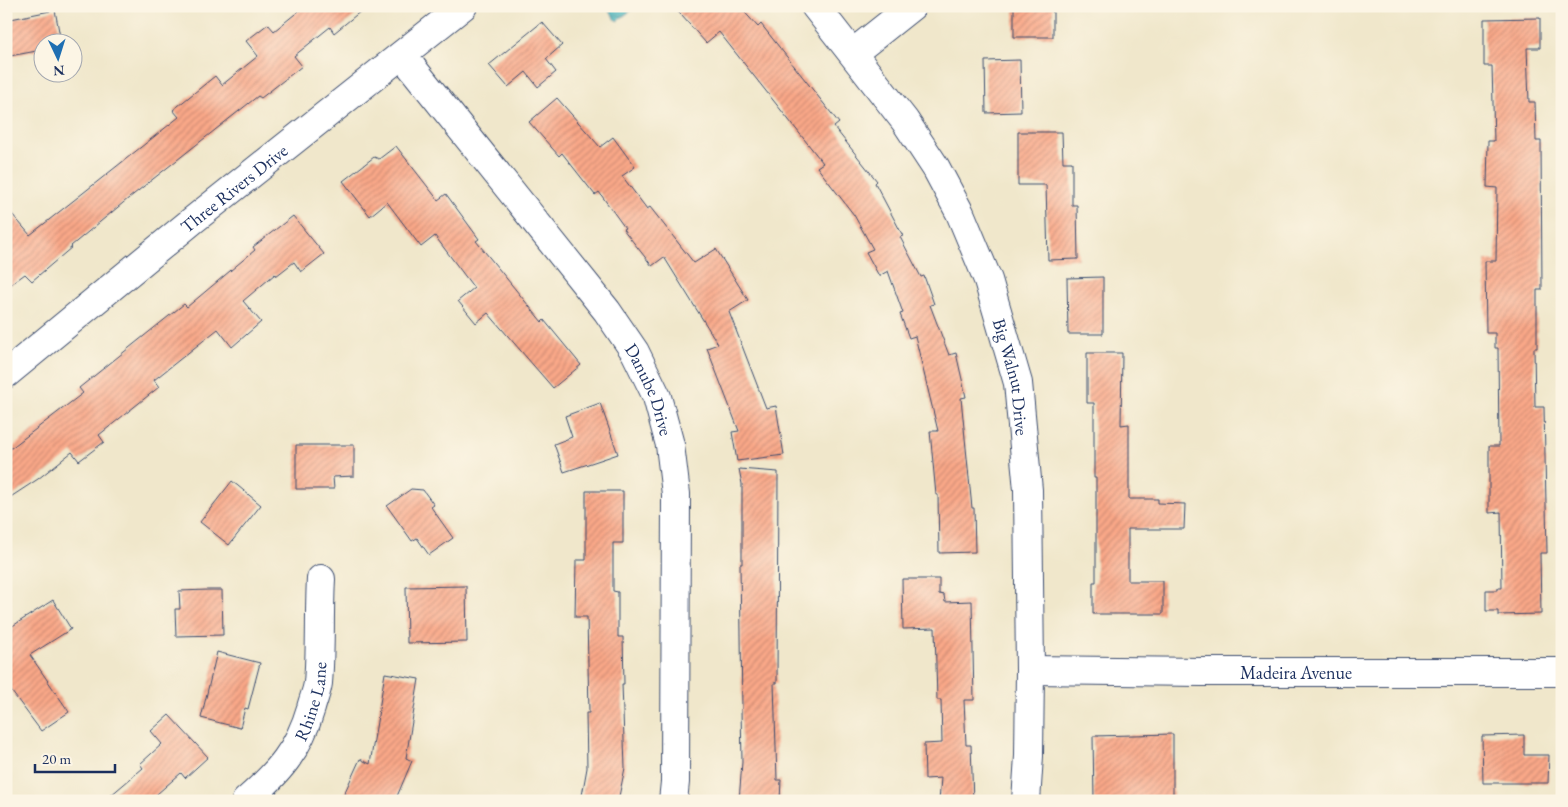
<svg xmlns="http://www.w3.org/2000/svg" width="1568" height="807" viewBox="0 0 1568 807" font-family="'EB Garamond',serif">
<style>
.water{fill:url(#water-rules);stroke:#2e708c}
.building{fill:url(#building-hatch)}
.lines{fill:none;stroke-linecap:round;stroke-linejoin:round}
.street-casing{stroke:#3b4b6e;stroke-width:30}
.street{stroke:#fff;stroke-width:28}
.labels{text-anchor:middle;dominant-baseline:central;stroke-width:4.5;stroke-linejoin:round;paint-order:stroke}
.street-label{font-size:18px;fill:#1b2f5e;stroke:#fcf5e5}
</style>
<defs>
<pattern id="water-rules" width="6" height="5" patternUnits="userSpaceOnUse" patternTransform="scale(1.25)"><rect width="6" height="5" fill="#40b0ba"/><path d="M0 2.5h6" fill="none" stroke="#35909a"/></pattern>
<pattern id="building-hatch" width="6" height="6" patternUnits="userSpaceOnUse" patternTransform="scale(1.25)"><rect width="6" height="6" fill="#faa888"/><path d="M-1 1l2-2M0 6l6-6M5 7l2-2" fill="none" stroke="#ca8972"/></pattern>
</defs>
<rect width="100%" height="100%" fill="#fcf5e5"/>
<filter id="ink" filterUnits="userSpaceOnUse"><feTurbulence type="fractalNoise" baseFrequency=".02" numOctaves="2"/><feDisplacementMap in="SourceGraphic" scale="10" xChannelSelector="R" yChannelSelector="G"/><feConvolveMatrix kernelMatrix="1 2 1 2 8 2 1 2 1" color-interpolation-filters="sRGB"/></filter>
<filter id="wash" filterUnits="userSpaceOnUse"><feTurbulence type="fractalNoise" baseFrequency=".0096" numOctaves="4" result="noise"/><feDisplacementMap in="SourceGraphic" scale="20" xChannelSelector="R" yChannelSelector="G"/><feGaussianBlur stdDeviation="1.12" result="paint"/><feColorMatrix in="noise" values="0 0 0 0 0 0 0 0 0 0 0 0 0 0 0 0 0 1.4 0 .05"/><feComposite in="paint" operator="in"/></filter>
<g filter="url(#wash)">
<rect width="100%" height="100%" fill="#f0e7cb"/>
<path class="water" d="M 605,6 L 637,6 L 617,21 Z"/>
<g id="blocks">
<path class="building" d="M 305,6 L 367,6 L 334,33 L 330,27 L 294,56 L 302,66 L 261,98 L 258,96 L 129,198 L 71,246 L 72,247 L 32,281 L 25,274 L 6,288 L 6,207 L 30,235 L 179,117 L 173,110 L 215,76 L 222,85 L 258,56 L 246,41 L 268,24 L 274,31 Z
M 673,6 L 739,6 L 758,27 L 761,24 L 839,123 L 834,127 L 877,181 L 875,183 L 903,236 L 900,237 L 921,277 L 924,276 L 934,304 L 930,305 L 949,355 L 956,353 L 966,397 L 961,398 L 972,508 L 974,508 L 975,552 L 939,553 L 938,495 L 936,495 L 930,431 L 938,431 L 915,336 L 909,338 L 900,314 L 903,313 L 888,271 L 879,276 L 866,252 L 873,249 L 854,215 L 817,167 L 823,163 L 719,32 L 706,43 Z
M 1014,6 L 1053,6 L 1053,37 L 1014,37 Z
M 55,10 L 61,42 L 42,42 L 42,50 L 10,56 L 6,39 L 6,20 Z
M 1540,18 L 1540,48 L 1527,48 L 1529,102 L 1535,102 L 1536,141 L 1541,141 L 1542,290 L 1537,290 L 1537,348 L 1534,348 L 1535,407 L 1544,407 L 1547,553 L 1540,553 L 1541,614 L 1498,615 L 1498,611 L 1486,611 L 1486,590 L 1498,590 L 1498,588 L 1502,588 L 1501,512 L 1489,513 L 1489,446 L 1499,446 L 1498,348 L 1495,348 L 1495,333 L 1486,333 L 1485,261 L 1496,261 L 1497,188 L 1487,187 L 1488,141 L 1494,141 L 1492,66 L 1484,66 L 1484,19 Z
M 542,22 L 562,45 L 546,59 L 556,72 L 538,87 L 526,72 L 508,87 L 489,65 Z
M 1020,60 L 1021,112 L 986,113 L 985,61 Z
M 557,98 L 600,147 L 613,137 L 635,167 L 622,176 L 647,209 L 650,207 L 694,263 L 716,249 L 748,300 L 729,312 L 766,408 L 776,406 L 784,455 L 737,461 L 732,432 L 739,431 L 707,348 L 718,344 L 664,257 L 652,266 L 623,229 L 625,228 L 599,192 L 595,195 L 562,153 L 559,156 L 529,122 Z
M 1018,132 L 1062,132 L 1063,162 L 1072,162 L 1072,205 L 1077,205 L 1078,259 L 1048,260 L 1046,185 L 1018,185 Z
M 396,146 L 438,200 L 446,194 L 479,239 L 476,241 L 542,322 L 544,320 L 581,365 L 553,388 L 488,313 L 476,323 L 458,301 L 474,288 L 435,236 L 421,247 L 387,202 L 370,216 L 343,181 L 374,157 L 379,159 Z
M 293,216 L 324,254 L 301,272 L 294,262 L 276,276 L 275,274 L 243,301 L 261,322 L 232,347 L 218,329 L 154,380 L 159,387 L 99,435 L 104,442 L 79,461 L 72,452 L 38,479 L 6,500 L 6,452 L 83,393 L 79,388 L 184,304 L 187,307 L 255,250 L 253,247 Z
M 1103,277 L 1103,334 L 1068,334 L 1067,278 Z
M 1087,353 L 1122,353 L 1121,425 L 1129,424 L 1129,499 L 1158,499 L 1158,503 L 1185,504 L 1184,529 L 1128,529 L 1128,581 L 1163,581 L 1163,614 L 1093,614 L 1093,582 L 1096,582 L 1096,478 L 1094,478 L 1094,403 L 1087,403 Z
M 600,403 L 618,454 L 564,472 L 554,444 L 572,437 L 565,416 Z
M 296,445 L 354,445 L 354,476 L 333,477 L 334,489 L 296,489 Z
M 739,469 L 778,472 L 777,683 L 774,683 L 777,780 L 781,780 L 780,801 L 739,801 L 742,762 L 741,709 L 742,709 L 740,564 L 742,564 L 742,484 Z
M 232,481 L 261,505 L 229,545 L 200,522 Z
M 411,489 L 423,490 L 434,505 L 431,507 L 453,538 L 429,555 L 417,538 L 412,541 L 387,506 Z
M 586,491 L 623,491 L 623,543 L 613,543 L 613,591 L 618,592 L 618,637 L 623,637 L 624,684 L 622,684 L 625,768 L 618,801 L 581,801 L 587,768 L 586,713 L 589,713 L 587,617 L 575,617 L 576,560 L 586,560 Z
M 902,579 L 939,579 L 939,594 L 944,595 L 945,602 L 972,601 L 974,700 L 964,700 L 966,745 L 971,745 L 973,801 L 939,801 L 941,778 L 925,779 L 924,744 L 942,743 L 941,700 L 937,700 L 935,628 L 903,629 Z
M 466,586 L 467,642 L 407,643 L 406,587 Z
M 208,590 L 222,590 L 223,635 L 176,636 L 175,609 L 180,609 L 179,591 Z
M 53,600 L 71,629 L 30,655 L 69,712 L 41,731 L 6,684 L 6,620 L 11,627 Z
M 217,652 L 260,663 L 248,709 L 245,708 L 240,728 L 201,718 Z
M 385,673 L 419,679 L 406,758 L 412,761 L 395,801 L 359,801 L 344,794 L 360,759 L 370,764 Z
M 169,715 L 208,757 L 185,778 L 181,773 L 149,801 L 104,801 L 143,768 L 140,764 L 162,744 L 151,731 Z
M 1173,734 L 1173,801 L 1094,801 L 1093,736 Z
M 1524,735 L 1524,755 L 1549,755 L 1548,783 L 1483,783 L 1482,736 Z"/>
</g>
</g>
<g filter="url(#ink)">
<use href="#blocks" fill-opacity="0" stroke="#3b4b6e" stroke-width="1"/>
<g class="lines">
<g class="street-casing">
<g id="street">
<path id="s1" d="M 815,6 L 905,121 L 936,168 L 960,213 L 988,280 L 1018,383 L 1028,490 L 1030,670 L 1029,756 L 1026,801"/>
<path d="M 853,53 L 912,6"/>
<path id="s2" d="M 402,55 L 607,311 L 635,352 L 657,397 L 670,445 L 676,494 L 675,782 L 673,801"/>
<path id="s3" d="M 6,374 L 192,221 L 463,6"/>
<path id="s4" d="M 1030,670 L 1202,672 L 1562,672"/>
<path id="s5" d="M 246,801 C 278,773 299,750 311,708 C 313,700 317,691 318,683 C 321,648 319,613 321,579"/>
</g>
</g>
<use href="#street" class="street"/>
</g>
</g>
<g class="labels">
<g class="street-label">
<text stroke="none"><textPath href="#s3" startOffset="294">Three Rivers Drive</textPath></text>
<text stroke="none"><textPath href="#s1" startOffset="426">Big Walnut Drive</textPath></text>
<text stroke="none"><textPath href="#s2" startOffset="418">Danube Drive</textPath></text>
<text stroke="none"><textPath href="#s4" startOffset="266">Madeira Avenue</textPath></text>
<text stroke="none"><textPath href="#s5" startOffset="122">Rhine Lane</textPath></text>
</g>
</g>
<rect width="1568" height="807" fill="none" stroke="#fcf5e5" stroke-width="25"/>
<g transform="translate(58 58) rotate(176)"><circle r="24" fill="#fcf5e5" stroke="#a2a6af"/>
<path d="M0-4L9 19L0 12L-9 19Z" fill="#1f6fb2"/>
<text y="-8" font-size="14" font-weight="bold" text-anchor="middle" fill="#1b2f5e">N</text>
</g>
<path d="M35 764v8h80v-8" fill="none" stroke="#1b2f5e" stroke-width="2.5"/>
<text x="42" y="764" font-size="15" fill="#1b2f5e" stroke="#fcf5e5" stroke-width="4" paint-order="stroke">20 m</text>
</svg>
